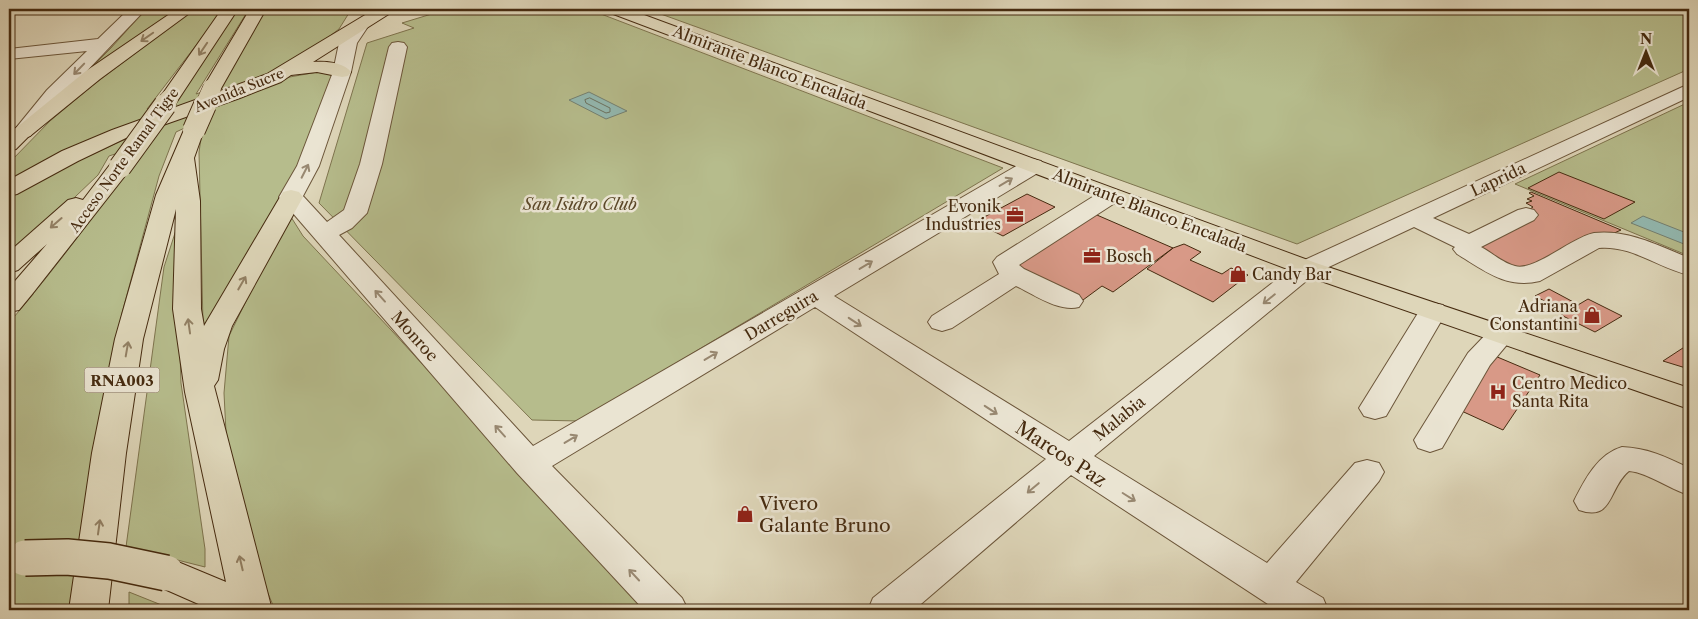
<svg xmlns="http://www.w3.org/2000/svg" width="1698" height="619" viewBox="0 0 1698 619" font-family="'Libre Caslon Text',serif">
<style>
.green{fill:#b6bc8c;stroke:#7e744e}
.water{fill:#93b9b1;stroke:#748071}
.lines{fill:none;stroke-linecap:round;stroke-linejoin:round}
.shore{stroke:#6c7260;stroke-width:1}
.building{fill:#d89987;stroke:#462b10}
.minor-casing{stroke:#6c563a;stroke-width:2}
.major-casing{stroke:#462b10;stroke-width:2}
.highway-casing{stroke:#462b10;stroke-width:2}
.minor{fill:#eae4d2;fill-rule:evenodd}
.major{fill:#ded6b9;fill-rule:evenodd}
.highway{fill:#ded6b9;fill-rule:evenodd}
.highway-bridge-far2-casing{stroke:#462b10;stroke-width:19;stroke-linecap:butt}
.highway-bridge-far1-casing{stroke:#462b10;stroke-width:24;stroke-linecap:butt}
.highway-bridge-casing{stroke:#462b10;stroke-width:38;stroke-linecap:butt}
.highway-bridge-far2{stroke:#ded6b9;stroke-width:18}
.highway-bridge-far1{stroke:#ded6b9;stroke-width:22}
.highway-bridge{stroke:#ded6b9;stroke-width:35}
.oneway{stroke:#928064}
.oneway2{stroke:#988871}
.labels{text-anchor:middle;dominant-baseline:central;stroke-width:5;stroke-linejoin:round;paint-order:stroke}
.far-street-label{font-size:14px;fill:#462b10;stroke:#eae4d2}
.shield{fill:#eae4d2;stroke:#77624a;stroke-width:1}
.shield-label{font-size:15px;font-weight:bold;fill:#462b10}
.street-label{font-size:16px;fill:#462b10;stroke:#eae4d2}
.park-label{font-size:16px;font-style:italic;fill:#5c4829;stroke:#eae4d2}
.poi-label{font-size:16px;fill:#462b10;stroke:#eae4d2;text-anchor:start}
.near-street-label{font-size:19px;fill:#462b10;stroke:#eae4d2}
.near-poi-label{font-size:19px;fill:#462b10;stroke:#eae4d2;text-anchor:start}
</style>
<rect width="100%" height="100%" fill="#ded6b9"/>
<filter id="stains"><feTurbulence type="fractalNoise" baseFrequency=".004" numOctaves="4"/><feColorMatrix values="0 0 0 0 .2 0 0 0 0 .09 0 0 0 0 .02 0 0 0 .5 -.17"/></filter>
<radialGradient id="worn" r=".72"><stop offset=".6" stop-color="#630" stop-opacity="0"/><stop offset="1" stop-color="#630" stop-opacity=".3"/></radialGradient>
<path class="green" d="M 146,9 L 183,9 L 84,75 L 111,48 Z
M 194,9 L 224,9 L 147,109 L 176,99 L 193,71 L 237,9 L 249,9 L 196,94 L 218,87 L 265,9 L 349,9 L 349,13 L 339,29 L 309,52 L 276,73 L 17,177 L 9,178 L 9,163 L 50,121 L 93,85 Z
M 448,9 L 588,9 L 1003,168 L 579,421 L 532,420 L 319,203 L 367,43 L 414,28 L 402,23 Z
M 647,9 L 1689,9 L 1689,69 L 1297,244 Z
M 318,72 L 329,73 L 335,76 L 288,191 L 206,326 L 203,324 L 199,152 L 204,119 L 176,132 L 159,176 L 122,313 L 75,610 L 9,610 L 9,576 L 29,542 L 9,545 L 9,323 C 59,264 101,207 145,144 L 109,156 L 98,175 L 9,260 L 9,198 L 59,170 L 121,141 L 284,78 Z
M 1689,102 L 1689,256 L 1515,184 Z
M 291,217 L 303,236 L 392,331 L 647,610 L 275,610 L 251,553 L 227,452 L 224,393 L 229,336 L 250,293 Z
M 176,230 L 181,383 L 205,549 L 205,567 L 126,547 L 164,267 Z
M 129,592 L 174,610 L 129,610 Z"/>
<path class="water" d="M 589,92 L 627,111 L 606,119 L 569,100 Z
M 1643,216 L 1689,234 L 1689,246 L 1631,223 Z"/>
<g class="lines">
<path class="shore" d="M 590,98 L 610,108 L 610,112 L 606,113 L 586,103 L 585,100 Z"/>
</g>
<path class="building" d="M 1559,172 L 1635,202 L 1604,219 L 1528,188 Z
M 1531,192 L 1621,230 L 1523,274 L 1471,248 L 1533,207 L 1526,203 L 1532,201 L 1527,199 L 1534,196 L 1529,193 Z
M 1027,194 L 1055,207 L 1003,236 L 975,222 Z
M 1090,212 L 1173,248 L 1113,292 L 1102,286 L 1083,300 L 1009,263 Z
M 1184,244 L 1201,252 L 1190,260 L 1222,274 L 1231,268 L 1248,275 L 1213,302 L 1147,269 L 1173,248 Z
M 1549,289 L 1579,305 L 1565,312 L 1535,296 Z
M 1588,299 L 1622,316 L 1595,332 L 1561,315 Z
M 1689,344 L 1689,369 L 1663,361 Z
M 1495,356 L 1540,375 L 1503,430 L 1455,408 Z"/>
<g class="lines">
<g class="minor-casing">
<path id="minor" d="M 129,9 L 146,9 L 61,98 L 30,136 L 23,138 L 16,136 L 13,132 L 16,128 L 47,90 L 87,51 L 9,59 L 9,49 L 98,39 Z
M 361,20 L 367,22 L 369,25 L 357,43 L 351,72 L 319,166 L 303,196 L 327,222 L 344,210 L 360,164 L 389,47 L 392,43 L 398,42 L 404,43 L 407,47 L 382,164 L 367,213 L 352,228 L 339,235 L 533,446 L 1025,161 L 1033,159 L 1041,161 L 1044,166 L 1041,171 L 834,296 L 1069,441 L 1298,263 L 1689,84 L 1689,97 L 1433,218 L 1469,234 L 1518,210 L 1526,208 L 1534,210 L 1538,215 L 1534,220 L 1481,247 C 1492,253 1503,263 1515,266 C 1534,272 1572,237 1594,233 C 1627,229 1660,246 1689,258 L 1689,275 C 1658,268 1632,245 1599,248 L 1540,281 C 1506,289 1485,271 1457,254 L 1453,249 L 1455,247 L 1414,227 L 1316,273 L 1094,456 L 1267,563 L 1355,463 L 1367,460 L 1379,463 L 1384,472 L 1379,481 L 1296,582 L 1323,598 L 1328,610 L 1277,610 L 1071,475 L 914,610 L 868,610 L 873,598 L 1046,459 L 815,307 L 552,466 L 682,598 L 688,610 L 644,610 L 517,473 L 279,197 L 297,166 L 333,72 L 339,43 L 355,22 Z
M 1110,189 L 1118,191 L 1122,196 L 1118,201 L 1019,265 L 1024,269 L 1079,295 L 1083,301 L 1079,307 C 1058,312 1035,295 1016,286 L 952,328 L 942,331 L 932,328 L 928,322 L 932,316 L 999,274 L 993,262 L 997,257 L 1102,191 Z
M 1433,303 L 1443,305 L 1447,311 L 1386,416 L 1375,419 L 1364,416 L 1359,408 L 1364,400 L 1423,305 Z
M 1501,326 L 1511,329 L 1515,335 L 1490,365 L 1442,448 L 1430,452 L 1418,448 L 1414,440 L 1468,353 L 1491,329 Z
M 1622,447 C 1648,448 1666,457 1689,468 L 1689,495 C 1669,489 1649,473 1629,471 C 1608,488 1614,522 1579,510 L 1574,501 C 1585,479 1598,454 1622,447 Z"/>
</g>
<g class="major-casing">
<path id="major" d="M 375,9 L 394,9 L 392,12 L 313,62 C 324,61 344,62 351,72 L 348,76 L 342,77 L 317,72 L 291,75 L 281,82 L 240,98 L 126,138 L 78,161 L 17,194 L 9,196 L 9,180 L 62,151 L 112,130 L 267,74 Z
M 606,9 L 628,9 L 1316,263 L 1689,388 L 1689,409 L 1298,273 L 608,12 Z
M 23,126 L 30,128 L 33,132 L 16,149 L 9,151 L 9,134 L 16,128 Z"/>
</g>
<g class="highway-casing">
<path id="highway" d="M 177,9 L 195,9 L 100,79 L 30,136 L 23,138 L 16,136 L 13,132 L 16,128 L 86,71 Z
M 222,9 L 238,9 L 176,103 L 169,105 L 162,103 L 159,99 Z
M 250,9 L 266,9 L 219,92 L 212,94 L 205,92 L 203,88 Z
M 194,124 L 201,126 L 204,130 L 194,158 L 200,201 L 201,309 L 204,326 L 283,192 L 291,190 L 299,192 L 303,197 L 232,326 L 224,349 L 218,380 L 214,386 L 272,610 L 207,610 L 203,606 L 153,584 L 147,573 L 153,562 L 166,557 L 226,582 L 185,392 L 173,309 L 176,209 L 143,339 L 126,453 L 108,610 L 69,610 L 92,453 L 115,339 L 156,195 L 184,130 L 187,126 Z
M 120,160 L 128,162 L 131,167 L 128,172 L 33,293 L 19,310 L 9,312 L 9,288 L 47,244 L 18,270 L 9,273 L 9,252 L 68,200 L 76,198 L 83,200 L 112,162 Z"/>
</g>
<use href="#minor" class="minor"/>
<use href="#major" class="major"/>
<use href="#highway" class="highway"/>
<g class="highway-bridge-far2-casing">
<path id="highway-bridge-far2" d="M 164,106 L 169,99
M 204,106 L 212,88"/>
</g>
<g class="highway-bridge-far1-casing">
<path id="highway-bridge-far1" d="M 194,130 L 205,105
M 120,167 L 165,105"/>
</g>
<g class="highway-bridge-casing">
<path id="highway-bridge" d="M 25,558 L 67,557 L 109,561 L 166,573"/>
</g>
<use href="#highway-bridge-far2" class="highway-bridge-far2"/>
<use href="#highway-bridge-far1" class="highway-bridge-far1"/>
<use href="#highway-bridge" class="highway-bridge"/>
</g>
<defs><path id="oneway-shaft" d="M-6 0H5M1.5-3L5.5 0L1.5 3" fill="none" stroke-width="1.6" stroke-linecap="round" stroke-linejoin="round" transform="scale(1.25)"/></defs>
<g class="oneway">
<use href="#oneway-shaft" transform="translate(147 37) rotate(145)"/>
<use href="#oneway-shaft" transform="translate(203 49) rotate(124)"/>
<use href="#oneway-shaft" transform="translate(56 223) rotate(139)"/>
<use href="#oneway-shaft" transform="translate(242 283) rotate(-60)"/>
<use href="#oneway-shaft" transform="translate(189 326) rotate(-98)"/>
<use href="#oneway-shaft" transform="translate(127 349) rotate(-80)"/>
<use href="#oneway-shaft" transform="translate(99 527) rotate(-82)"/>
<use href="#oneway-shaft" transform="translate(241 563) rotate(-103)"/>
</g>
<g class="oneway2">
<use href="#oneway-shaft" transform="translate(79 69) rotate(134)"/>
<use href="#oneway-shaft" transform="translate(305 171) rotate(-63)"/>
<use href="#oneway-shaft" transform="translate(1006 182) rotate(-31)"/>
<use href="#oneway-shaft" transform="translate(866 265) rotate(-31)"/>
<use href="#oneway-shaft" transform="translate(380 296) rotate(-132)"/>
<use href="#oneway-shaft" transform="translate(1269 299) rotate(141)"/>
<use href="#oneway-shaft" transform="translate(855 322) rotate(33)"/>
<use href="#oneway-shaft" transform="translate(711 356) rotate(-31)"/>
<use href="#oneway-shaft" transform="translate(991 410) rotate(33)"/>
<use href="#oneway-shaft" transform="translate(500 431) rotate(-132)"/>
<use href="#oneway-shaft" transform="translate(571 439) rotate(-31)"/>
<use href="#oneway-shaft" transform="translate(1033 488) rotate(140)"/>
<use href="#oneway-shaft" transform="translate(1129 497) rotate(32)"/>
<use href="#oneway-shaft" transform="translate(634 575) rotate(-133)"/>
</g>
<defs>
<g id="office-bare" transform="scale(1.35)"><path d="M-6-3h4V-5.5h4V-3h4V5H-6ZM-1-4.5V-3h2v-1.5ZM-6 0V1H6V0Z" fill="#8f2418" stroke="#eae4d2" stroke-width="2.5" paint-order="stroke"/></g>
<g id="shop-bare" transform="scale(1.35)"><path d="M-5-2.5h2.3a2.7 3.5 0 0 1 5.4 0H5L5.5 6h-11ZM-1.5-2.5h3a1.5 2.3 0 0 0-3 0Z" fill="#8f2418" stroke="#eae4d2" stroke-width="2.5" paint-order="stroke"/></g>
<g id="hospital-bare" transform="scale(1.35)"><path d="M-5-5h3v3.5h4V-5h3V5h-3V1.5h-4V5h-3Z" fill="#8f2418" stroke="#eae4d2" stroke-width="2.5" paint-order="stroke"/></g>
</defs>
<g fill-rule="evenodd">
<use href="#office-bare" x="1015" y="215"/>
<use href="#office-bare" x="1092" y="256"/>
<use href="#shop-bare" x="1238" y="274"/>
<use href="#shop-bare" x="1592" y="315"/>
<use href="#hospital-bare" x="1498" y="392"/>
<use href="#shop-bare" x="745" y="514"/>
</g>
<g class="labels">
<g class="far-street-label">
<text transform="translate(239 90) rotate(-22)">Avenida Sucre</text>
<text transform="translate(124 160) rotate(-54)">Acceso Norte Ramal Tigre</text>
</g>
<rect class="shield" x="84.5" y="367.5" width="75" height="25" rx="4"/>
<g class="shield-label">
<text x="122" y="380">RNA003</text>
</g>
<g class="street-label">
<text transform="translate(770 67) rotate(21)">Almirante Blanco Encalada</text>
<text transform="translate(1498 179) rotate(-25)">Laprida</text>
<text transform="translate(1150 210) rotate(21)">Almirante Blanco Encalada</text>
<text transform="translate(781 315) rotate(-31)">Darreguira</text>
<text transform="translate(415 336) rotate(48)">Monroe</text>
<text transform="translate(1119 418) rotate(-39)">Malabia</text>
</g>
<g class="park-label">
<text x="580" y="204">San Isidro Club</text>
</g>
<g class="poi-label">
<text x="1001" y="206" text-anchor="end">Evonik<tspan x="1001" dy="18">Industries</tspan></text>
<text x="1106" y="256">Bosch</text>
<text x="1252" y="274">Candy Bar</text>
<text x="1578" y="306" text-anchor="end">Adriana<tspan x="1578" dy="18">Constantini</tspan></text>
<text x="1512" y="383">Centro Medico<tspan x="1512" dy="18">Santa Rita</tspan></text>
</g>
<g class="near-street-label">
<text transform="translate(1061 454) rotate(33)">Marcos Paz</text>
</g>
<g class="near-poi-label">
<text x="759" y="503">Vivero<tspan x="759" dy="22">Galante Bruno</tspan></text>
</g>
</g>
<rect width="1698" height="619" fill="none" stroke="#ded6b9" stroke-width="30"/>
<rect x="10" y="10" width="1678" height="599" fill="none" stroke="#462b10" stroke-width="2.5"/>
<rect x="15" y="15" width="1668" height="589" fill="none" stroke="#462b10"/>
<g transform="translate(1646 52)" stroke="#eae4d2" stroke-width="4" paint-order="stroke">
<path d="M0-4L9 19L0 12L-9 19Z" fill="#462b10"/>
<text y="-8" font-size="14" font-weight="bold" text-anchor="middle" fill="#462b10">N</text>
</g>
<rect width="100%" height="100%" filter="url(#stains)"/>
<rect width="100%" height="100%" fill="url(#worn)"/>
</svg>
